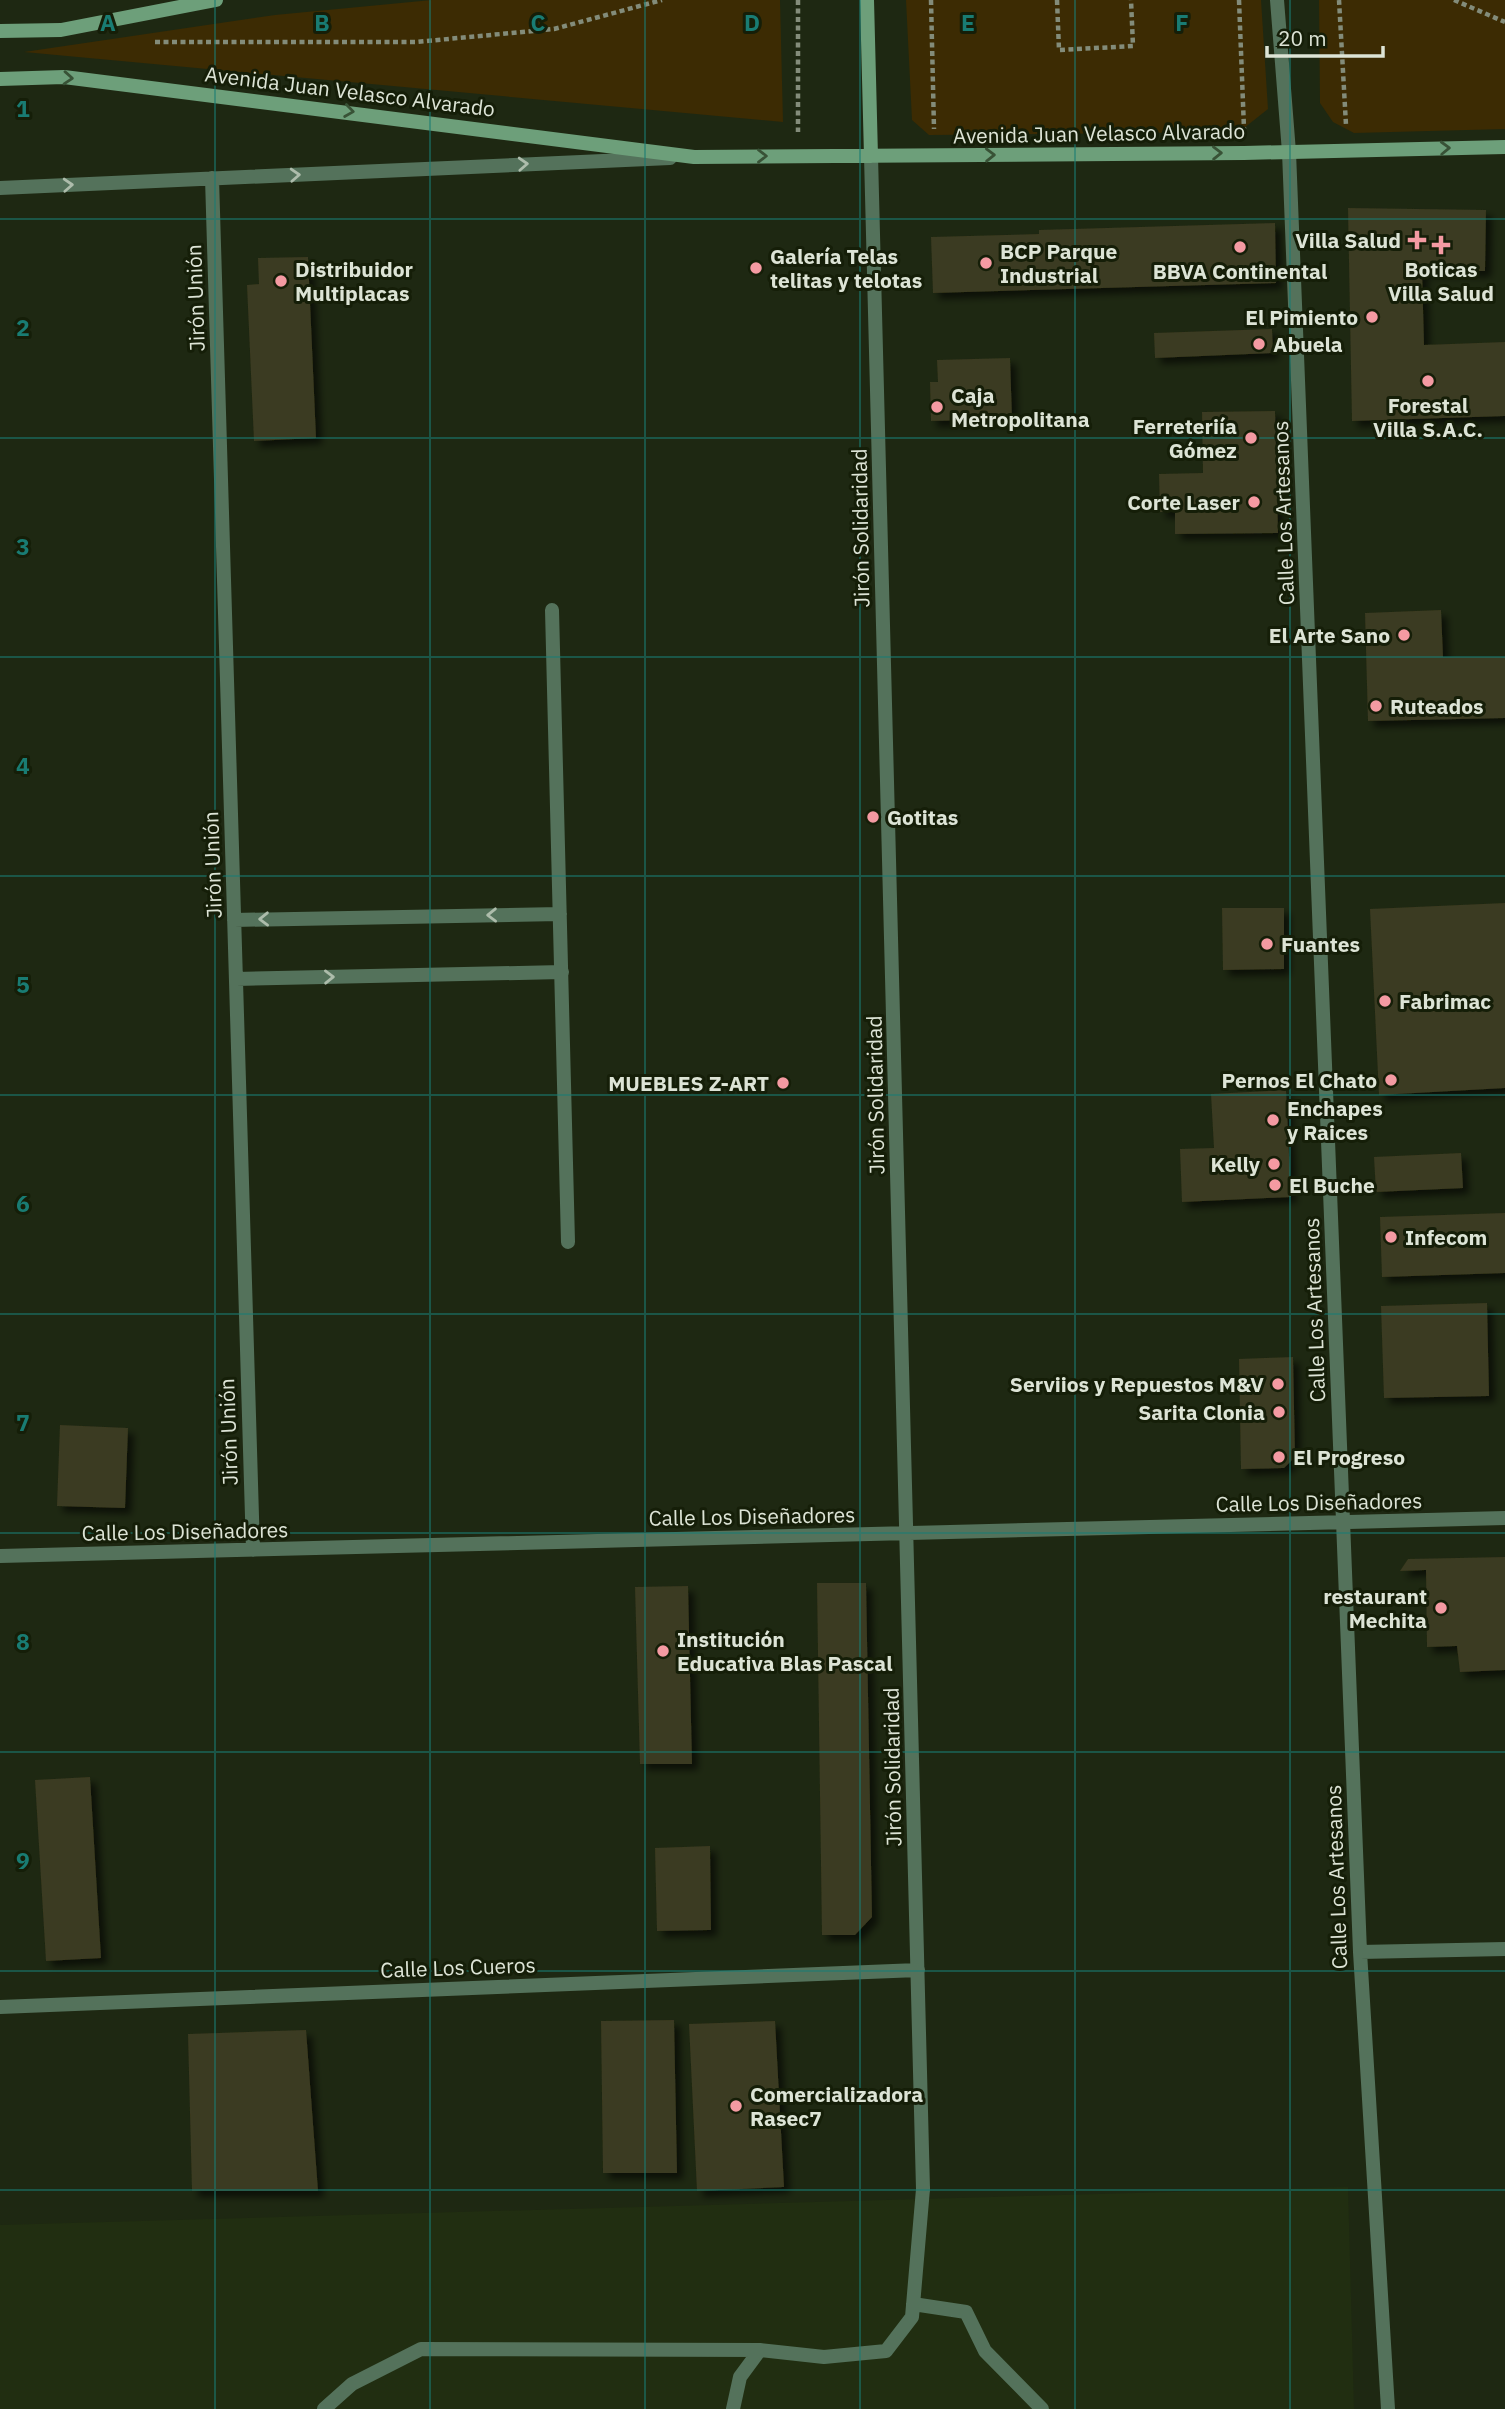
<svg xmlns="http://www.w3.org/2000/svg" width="1505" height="2409" viewBox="0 0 1505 2409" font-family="'IBM Plex Sans',sans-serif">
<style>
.built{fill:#212e11}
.green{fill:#3c2b03}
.building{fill:#3b3a20;filter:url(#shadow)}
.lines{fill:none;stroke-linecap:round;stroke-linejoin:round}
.path{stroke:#838c7a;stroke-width:4.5;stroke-dasharray:5 3.5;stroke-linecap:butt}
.lane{stroke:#54725b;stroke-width:14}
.street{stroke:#54725b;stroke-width:14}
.secondary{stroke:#6d9f7a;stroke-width:14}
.oneway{stroke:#385236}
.oneway2{stroke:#adbcab}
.grid{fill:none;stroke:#197c73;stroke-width:2;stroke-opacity:0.55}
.poi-dot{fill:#f49aa2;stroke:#151e08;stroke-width:2.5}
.labels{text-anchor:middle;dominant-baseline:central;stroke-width:6;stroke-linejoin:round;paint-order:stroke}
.street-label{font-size:21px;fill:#dde4d6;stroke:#151e08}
.poi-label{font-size:21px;font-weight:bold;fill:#dde4d6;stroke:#151e08;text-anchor:start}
.grid-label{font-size:23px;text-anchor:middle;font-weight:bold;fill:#197c73;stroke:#151e08;stroke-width:6;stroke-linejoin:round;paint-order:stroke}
</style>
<defs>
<filter id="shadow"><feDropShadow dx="6" dy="6" stdDeviation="3.5" flood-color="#0009"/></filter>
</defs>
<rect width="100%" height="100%" fill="#1e2812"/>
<path class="built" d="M 1348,2187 L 1354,2409 L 0,2409 L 0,2225 Z"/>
<path class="green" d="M 432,0 L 780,0 L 783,122 L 24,52 L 275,15 Z
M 906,0 L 1261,0 L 1268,109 L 1239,132 L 929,135 L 912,120 Z
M 1319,0 L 1505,0 L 1505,129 L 1354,133 L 1333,122 L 1320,103 Z"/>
<path class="building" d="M 1348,208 L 1486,210 L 1485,271 L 1422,271 L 1424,345 L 1505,342 L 1505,416 L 1352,421 Z
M 1275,223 L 1276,283 L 933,293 L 931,237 L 1039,234 L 1039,230 Z
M 308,257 L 316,438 L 254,441 L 247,285 L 259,284 L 258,258 Z
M 1272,329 L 1273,353 L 1155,358 L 1154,333 Z
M 1010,358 L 1012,419 L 931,421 L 930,382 L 938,382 L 937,360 Z
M 1275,411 L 1278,533 L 1175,534 L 1175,512 L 1160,512 L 1159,474 L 1203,473 L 1202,412 Z
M 1441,610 L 1443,657 L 1505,657 L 1505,718 L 1368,721 L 1365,613 Z
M 1505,903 L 1505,1088 L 1379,1095 L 1370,909 Z
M 1222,908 L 1284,908 L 1284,969 L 1223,970 Z
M 1286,1090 L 1291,1197 L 1182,1202 L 1180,1149 L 1214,1148 L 1211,1094 Z
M 1461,1153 L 1463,1188 L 1376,1192 L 1374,1157 Z
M 1505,1213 L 1505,1273 L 1382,1277 L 1380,1217 Z
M 1487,1303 L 1489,1396 L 1384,1398 L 1381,1306 Z
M 1293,1357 L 1295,1457 L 1284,1468 L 1241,1469 L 1239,1359 Z
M 60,1425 L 128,1428 L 125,1508 L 57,1506 Z
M 1505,1557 L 1505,1670 L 1460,1672 L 1457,1646 L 1427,1647 L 1426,1570 L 1400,1571 L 1408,1559 Z
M 817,1583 L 866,1583 L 872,1917 L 855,1935 L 822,1935 Z
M 688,1586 L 692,1764 L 640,1764 L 635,1587 Z
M 90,1777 L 101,1958 L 46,1961 L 35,1780 Z
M 710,1846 L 711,1930 L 657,1931 L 655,1848 Z
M 674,2020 L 677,2173 L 603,2173 L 601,2021 Z
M 775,2021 L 784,2187 L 697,2191 L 689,2024 Z
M 306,2030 L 318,2191 L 192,2191 L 188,2034 Z"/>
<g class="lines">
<path class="path" d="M 798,0 L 798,132
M 931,0 L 934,129
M 1057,0 L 1059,50 L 1133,46 L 1131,0
M 1239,0 L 1244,129
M 1339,0 L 1346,125
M 1454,0 L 1505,22
M 155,42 L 416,42 L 554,29 L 662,0"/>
<path class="lane" d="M 913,2304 L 966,2312 L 985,2351 L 1042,2409
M 324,2409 L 352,2384 L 421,2349 L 760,2350 L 824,2357 L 886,2351 L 912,2317 L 923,2189
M 733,2409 L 740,2377 L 760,2350"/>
<path class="street" d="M 1277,0 L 1289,152 L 1360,1952 L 1388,2409
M 871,156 L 923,2189
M 212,178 L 253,1550
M 0,188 L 670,158
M 552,610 L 568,1242
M 234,920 L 560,914
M 236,979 L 562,972
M 0,1556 L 1505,1518
M 1360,1952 L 1505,1949
M 0,2007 L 918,1970"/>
<path class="secondary" d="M 867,0 L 871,156
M 0,31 L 61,30 L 216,0
M 0,79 L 64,77 L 694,157 L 1244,153 L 1505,147"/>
</g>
<defs><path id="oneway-chevron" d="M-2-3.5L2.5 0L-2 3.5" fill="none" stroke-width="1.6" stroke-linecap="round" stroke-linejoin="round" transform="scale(1.75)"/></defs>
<g class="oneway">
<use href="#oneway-chevron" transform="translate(68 78) rotate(4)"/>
<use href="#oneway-chevron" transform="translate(349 111) rotate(8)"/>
<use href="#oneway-chevron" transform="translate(1445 148) rotate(-2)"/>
<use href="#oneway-chevron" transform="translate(1217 153) rotate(-1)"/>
<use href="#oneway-chevron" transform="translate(990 155) rotate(-1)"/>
<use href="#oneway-chevron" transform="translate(762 156)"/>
</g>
<g class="oneway2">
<use href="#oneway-chevron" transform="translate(523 164) rotate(-3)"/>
<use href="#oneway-chevron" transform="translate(295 175) rotate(-3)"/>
<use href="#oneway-chevron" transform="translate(68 185) rotate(-3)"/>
<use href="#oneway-chevron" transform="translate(492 915) rotate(179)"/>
<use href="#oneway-chevron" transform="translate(264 919) rotate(179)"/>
<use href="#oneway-chevron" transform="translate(329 977) rotate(-1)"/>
</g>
<path class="grid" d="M 215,0 L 215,2409M 430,0 L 430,2409M 645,0 L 645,2409M 860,0 L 860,2409M 1075,0 L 1075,2409M 1290,0 L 1290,2409M 0,219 L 1505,219M 0,438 L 1505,438M 0,657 L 1505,657M 0,876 L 1505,876M 0,1095 L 1505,1095M 0,1314 L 1505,1314M 0,1533 L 1505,1533M 0,1752 L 1505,1752M 0,1971 L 1505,1971M 0,2190 L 1505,2190"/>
<g class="poi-dot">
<path d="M1413.5 229.5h7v7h7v7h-7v7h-7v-7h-7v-7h7z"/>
<path d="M1437.5 234.5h7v7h7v7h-7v7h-7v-7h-7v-7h7z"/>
<circle cx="1240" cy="247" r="7"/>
<circle cx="986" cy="263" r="7"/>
<circle cx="756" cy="268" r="7"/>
<circle cx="281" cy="281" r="7"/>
<circle cx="1372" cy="317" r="7"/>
<circle cx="1259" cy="344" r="7"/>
<circle cx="1428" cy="381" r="7"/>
<circle cx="937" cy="407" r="7"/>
<circle cx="1251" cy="438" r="7"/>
<circle cx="1254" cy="502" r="7"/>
<circle cx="1404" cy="635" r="7"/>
<circle cx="1376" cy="706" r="7"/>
<circle cx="873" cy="817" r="7"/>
<circle cx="1267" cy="944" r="7"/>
<circle cx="1385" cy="1001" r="7"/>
<circle cx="1391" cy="1080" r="7"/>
<circle cx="783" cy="1083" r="7"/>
<circle cx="1273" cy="1120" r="7"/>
<circle cx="1274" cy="1164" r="7"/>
<circle cx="1275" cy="1185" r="7"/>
<circle cx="1391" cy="1237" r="7"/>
<circle cx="1278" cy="1384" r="7"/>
<circle cx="1279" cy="1412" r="7"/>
<circle cx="1279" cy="1457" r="7"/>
<circle cx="1441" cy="1608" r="7"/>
<circle cx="663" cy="1651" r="7"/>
<circle cx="736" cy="2106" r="7"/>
</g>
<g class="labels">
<g class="street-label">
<text transform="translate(350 91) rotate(7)">Avenida Juan Velasco Alvarado</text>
<text transform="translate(1099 133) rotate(-1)">Avenida Juan Velasco Alvarado</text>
<text transform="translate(195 298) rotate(-92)">Jirón Unión</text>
<text transform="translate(1283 513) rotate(-92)">Calle Los Artesanos</text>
<text transform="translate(860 528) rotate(-91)">Jirón Solidaridad</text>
<text transform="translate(212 865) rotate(-92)">Jirón Unión</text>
<text transform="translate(875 1095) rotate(-91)">Jirón Solidaridad</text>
<text transform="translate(1314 1310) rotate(-92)">Calle Los Artesanos</text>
<text transform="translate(228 1432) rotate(-92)">Jirón Unión</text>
<text transform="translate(1319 1502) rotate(-1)">Calle Los Diseñadores</text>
<text transform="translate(752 1516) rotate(-1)">Calle Los Diseñadores</text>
<text transform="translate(185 1531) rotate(-1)">Calle Los Diseñadores</text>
<text transform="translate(892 1767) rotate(-91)">Jirón Solidaridad</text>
<text transform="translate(1336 1877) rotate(-92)">Calle Los Artesanos</text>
<text transform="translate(458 1967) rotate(-2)">Calle Los Cueros</text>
</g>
<g class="poi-label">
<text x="1401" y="240" text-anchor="end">Villa Salud</text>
<text x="1000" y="251">BCP Parque<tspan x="1000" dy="24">Industrial</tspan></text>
<text x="770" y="256">Galería Telas<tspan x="770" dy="24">telitas y telotas</tspan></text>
<text x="295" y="269">Distribuidor<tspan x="295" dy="24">Multiplacas</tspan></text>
<text x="1441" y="269" text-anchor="middle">Boticas<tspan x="1441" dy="24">Villa Salud</tspan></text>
<text x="1240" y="271" text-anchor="middle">BBVA Continental</text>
<text x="1358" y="317" text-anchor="end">El Pimiento</text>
<text x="1273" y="344">Abuela</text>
<text x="951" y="395">Caja<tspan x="951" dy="24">Metropolitana</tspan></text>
<text x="1428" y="405" text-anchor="middle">Forestal<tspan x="1428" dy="24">Villa S.A.C.</tspan></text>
<text x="1237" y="426" text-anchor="end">Ferreteriía<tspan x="1237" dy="24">Gómez</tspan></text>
<text x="1240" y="502" text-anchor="end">Corte Laser</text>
<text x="1390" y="635" text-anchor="end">El Arte Sano</text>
<text x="1390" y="706">Ruteados</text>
<text x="887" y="817">Gotitas</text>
<text x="1281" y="944">Fuantes</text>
<text x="1399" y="1001">Fabrimac</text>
<text x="1377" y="1080" text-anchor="end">Pernos El Chato</text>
<text x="769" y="1083" text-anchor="end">MUEBLES Z-ART</text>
<text x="1287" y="1108">Enchapes<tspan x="1287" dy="24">y Raices</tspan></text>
<text x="1260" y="1164" text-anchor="end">Kelly</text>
<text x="1289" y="1185">El Buche</text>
<text x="1405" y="1237">Infecom</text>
<text x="1264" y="1384" text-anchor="end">Serviios y Repuestos M&amp;V</text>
<text x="1265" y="1412" text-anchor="end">Sarita Clonia</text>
<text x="1293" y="1457">El Progreso</text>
<text x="1427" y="1596" text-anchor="end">restaurant<tspan x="1427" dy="24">Mechita</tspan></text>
<text x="677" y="1639">Institución<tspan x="677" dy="24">Educativa Blas Pascal</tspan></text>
<text x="750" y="2094">Comercializadora<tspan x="750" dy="24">Rasec7</tspan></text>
</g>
</g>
<g class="grid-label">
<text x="108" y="31">A</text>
<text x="322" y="31">B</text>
<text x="538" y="31">C</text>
<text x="752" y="31">D</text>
<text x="968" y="31">E</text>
<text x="1182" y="31">F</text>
<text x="23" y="117">1</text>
<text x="23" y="336">2</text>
<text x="23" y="555">3</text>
<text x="23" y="774">4</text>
<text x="23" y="993">5</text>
<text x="23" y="1212">6</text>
<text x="23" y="1431">7</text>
<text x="23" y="1650">8</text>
<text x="23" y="1869">9</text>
</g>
<path d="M1267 46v10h116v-10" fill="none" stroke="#dde4d6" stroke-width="3.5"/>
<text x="1278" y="46" font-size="21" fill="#dde4d6" stroke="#151e08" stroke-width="5" paint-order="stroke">20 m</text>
</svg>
